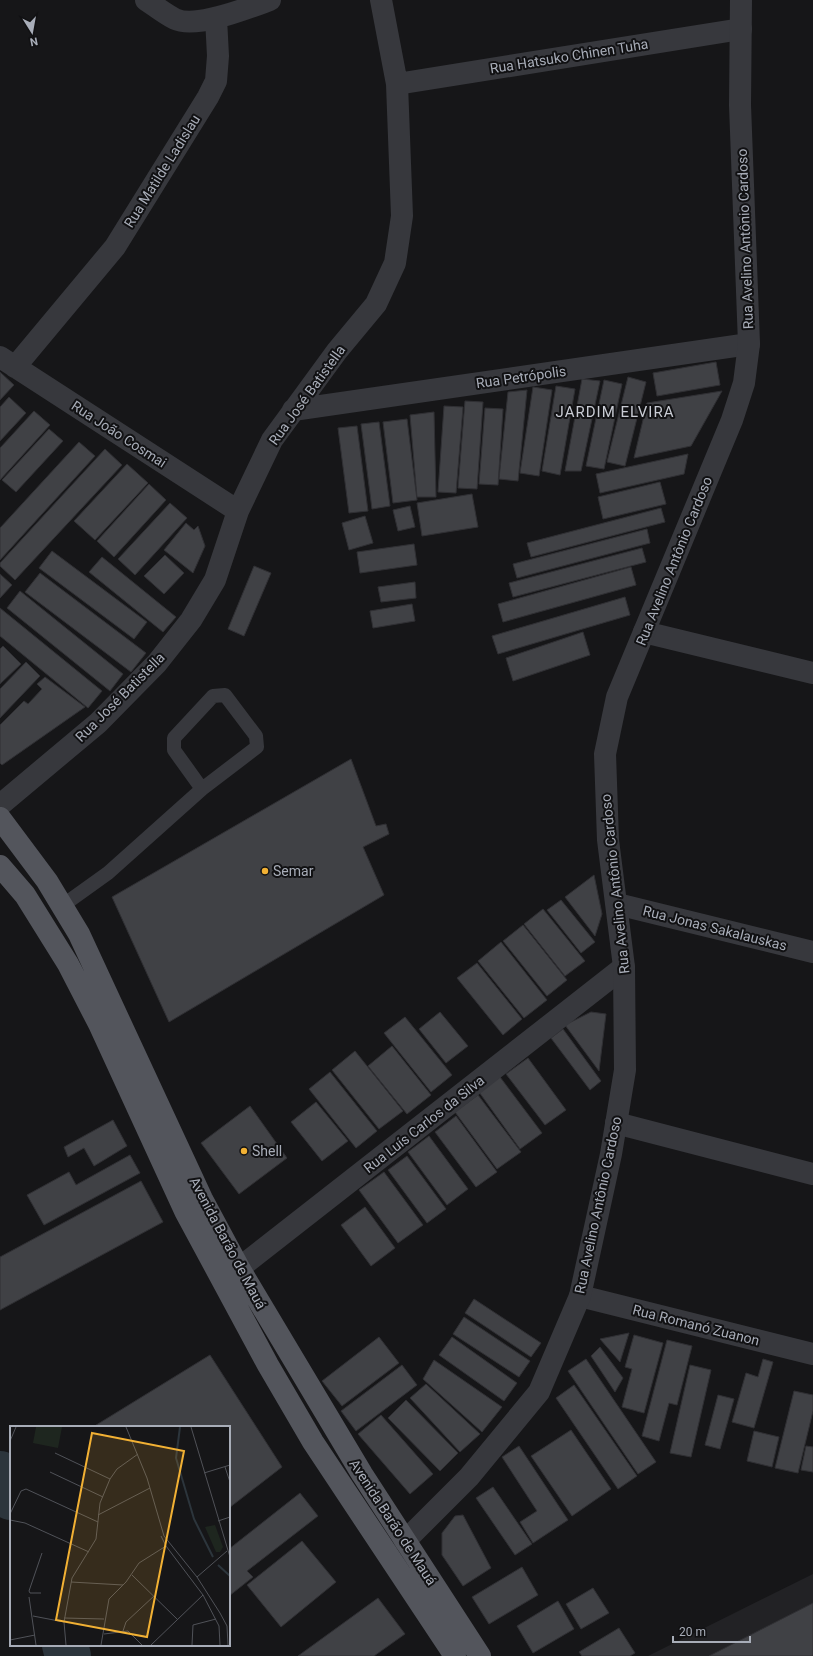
<svg xmlns="http://www.w3.org/2000/svg" width="813" height="1656" viewBox="0 0 813 1656" font-family="Roboto,sans-serif">
<style>
.built{fill:#222225}
.lines{fill:none;stroke-linecap:round;stroke-linejoin:round}
.river{stroke:#2c353c;stroke-width:46}
.building{fill:#404145;stroke:#303034}
.service{stroke:#37383d;stroke-width:14}
.minor{stroke:#37383d;stroke-width:22}
.tertiary{stroke:#37383d;stroke-width:22}
.primary{stroke:#53555c;stroke-width:22}
.poi-dot{fill:#f2b134;stroke:#111113;stroke-width:1.5}
.labels{text-anchor:middle;dominant-baseline:central;stroke-width:4;stroke-linejoin:round;paint-order:stroke}
.street-label{font-size:14px;fill:#a8adb8;stroke:#111113}
.poi-label{font-size:14px;fill:#a8adb8;stroke:#111113;text-anchor:start}
.neighbourhood-label{font-size:15px;letter-spacing:1px;fill:#c9ccd4;stroke:#111113}
.inset-river{fill:none;stroke:#2c353c;stroke-width:2}
.inset-road{fill:none;stroke:#505258;stroke-width:1}
.view{fill:#f2b134;fill-opacity:0.15;stroke:#f2b134;stroke-width:2}
.inset-edge{fill:none;stroke:#a8adb8;stroke-width:2}
</style>
<rect width="100%" height="100%" fill="#161618"/>
<path class="built" d="M 813,1574 L 813,1656 L 648,1656 Z"/>
<g class="lines">
<path class="river" d="M 0,1474 L 11,1497
M 65,1645 L 68,1656"/>
</g>
<path class="building" d="M 716,362 L 720,385 L 657,396 L 653,373 Z
M 0,372 L 14,385 L 0,400 Z
M 628,377 L 646,382 L 625,466 L 607,462 Z
M 582,379 L 600,381 L 581,471 L 565,471 Z
M 604,380 L 622,384 L 604,469 L 586,466 Z
M 556,386 L 575,389 L 560,475 L 542,471 Z
M 533,387 L 552,390 L 539,476 L 520,473 Z
M 527,390 L 518,481 L 499,479 L 508,392 Z
M 722,391 L 691,446 L 634,458 L 647,403 Z
M 9,397 L 26,413 L 0,441 L 0,407 Z
M 465,401 L 483,402 L 477,489 L 458,488 Z
M 444,406 L 463,407 L 456,493 L 438,492 Z
M 485,408 L 503,409 L 498,485 L 479,484 Z
M 34,411 L 50,425 L 0,480 L 0,448 Z
M 434,412 L 436,497 L 417,497 L 410,415 Z
M 407,419 L 417,500 L 393,503 L 383,422 Z
M 379,422 L 390,506 L 372,509 L 361,424 Z
M 357,426 L 368,511 L 349,513 L 338,428 Z
M 49,429 L 63,441 L 16,492 L 2,480 Z
M 79,442 L 95,456 L 0,560 L 0,528 Z
M 105,449 L 122,465 L 15,580 L 0,566 L 0,563 Z
M 688,454 L 684,474 L 600,493 L 596,474 Z
M 127,464 L 148,483 L 95,540 L 74,521 Z
M 660,482 L 666,504 L 603,519 L 598,497 Z
M 149,484 L 166,500 L 114,557 L 97,541 Z
M 472,494 L 478,527 L 422,536 L 417,503 Z
M 170,503 L 187,518 L 135,575 L 118,559 Z
M 410,506 L 415,527 L 398,531 L 393,510 Z
M 661,508 L 665,522 L 531,557 L 527,543 Z
M 365,516 L 373,543 L 349,550 L 342,523 Z
M 186,523 L 194,530 L 198,526 L 205,546 L 193,573 L 164,550 Z
M 647,529 L 650,543 L 517,578 L 513,564 Z
M 414,544 L 417,565 L 360,573 L 357,552 Z
M 642,548 L 646,562 L 513,597 L 509,583 Z
M 52,551 L 147,622 L 134,639 L 39,568 Z
M 165,555 L 184,573 L 164,594 L 144,576 Z
M 102,557 L 176,617 L 163,632 L 89,572 Z
M 254,566 L 271,573 L 244,636 L 228,629 Z
M 631,567 L 636,585 L 503,622 L 498,604 Z
M 40,573 L 146,653 L 131,672 L 25,592 Z
M 0,574 L 12,585 L 0,598 Z
M 415,582 L 416,598 L 381,602 L 378,587 Z
M 20,591 L 123,674 L 110,691 L 7,608 Z
M 625,597 L 630,615 L 498,654 L 492,636 Z
M 412,604 L 415,621 L 373,628 L 370,611 Z
M 0,608 L 102,691 L 88,708 L 0,636 Z
M 583,632 L 590,655 L 513,681 L 506,658 Z
M 3,646 L 21,664 L 0,684 L 0,649 Z
M 26,662 L 40,676 L 0,718 L 0,689 Z
M 45,677 L 85,707 L 2,765 L 0,763 L 0,725 L 24,701 L 28,704 L 42,689 L 37,684 Z
M 351,759 L 376,826 L 386,824 L 389,834 L 363,847 L 384,895 L 169,1022 L 112,897 Z
M 594,875 L 602,914 L 595,936 L 565,897 Z
M 561,900 L 595,942 L 581,953 L 547,910 Z
M 543,909 L 585,961 L 565,976 L 524,924 Z
M 523,925 L 567,980 L 547,996 L 503,941 Z
M 501,942 L 547,1000 L 524,1018 L 478,961 Z
M 477,963 L 522,1019 L 503,1035 L 457,978 Z
M 440,1012 L 468,1046 L 446,1063 L 419,1029 Z
M 591,1012 L 606,1014 L 599,1071 L 565,1025 Z
M 405,1017 L 452,1075 L 431,1092 L 384,1033 Z
M 563,1029 L 601,1081 L 590,1090 L 551,1038 Z
M 392,1046 L 431,1095 L 407,1114 L 368,1066 Z
M 355,1051 L 403,1111 L 379,1129 L 332,1070 Z
M 528,1058 L 566,1110 L 545,1125 L 506,1074 Z
M 330,1072 L 377,1131 L 356,1148 L 309,1089 Z
M 500,1077 L 542,1133 L 520,1149 L 479,1092 Z
M 478,1095 L 521,1152 L 497,1169 L 455,1112 Z
M 316,1102 L 348,1141 L 322,1161 L 291,1122 Z
M 250,1106 L 287,1158 L 239,1194 L 201,1143 Z
M 456,1116 L 497,1172 L 476,1187 L 435,1132 Z
M 113,1120 L 127,1146 L 94,1166 L 84,1148 L 68,1157 L 64,1147 Z
M 429,1136 L 468,1189 L 447,1205 L 408,1152 Z
M 130,1155 L 140,1173 L 44,1225 L 27,1195 L 69,1172 L 76,1185 Z
M 407,1156 L 446,1209 L 427,1223 L 388,1170 Z
M 384,1172 L 423,1225 L 398,1243 L 359,1190 Z
M 141,1181 L 163,1222 L 0,1310 L 0,1257 Z
M 365,1207 L 395,1248 L 371,1266 L 341,1225 Z
M 474,1299 L 541,1343 L 531,1357 L 465,1313 Z
M 464,1317 L 530,1361 L 519,1377 L 453,1334 Z
M 629,1333 L 620,1362 L 600,1339 Z
M 634,1335 L 663,1343 L 644,1413 L 622,1407 L 632,1369 L 625,1367 Z
M 379,1337 L 399,1363 L 342,1406 L 322,1381 Z
M 452,1337 L 517,1383 L 504,1401 L 439,1355 Z
M 667,1340 L 692,1346 L 677,1405 L 669,1403 L 659,1441 L 642,1436 Z
M 600,1347 L 623,1378 L 615,1392 L 591,1356 Z
M 210,1355 L 282,1467 L 229,1508 L 229,1427 L 93,1427 Z
M 586,1359 L 656,1462 L 638,1474 L 568,1371 Z
M 763,1359 L 773,1362 L 754,1428 L 732,1422 L 746,1373 L 758,1377 Z
M 434,1360 L 502,1407 L 482,1432 L 423,1379 Z
M 402,1365 L 417,1385 L 356,1431 L 341,1411 Z
M 690,1365 L 711,1370 L 691,1457 L 670,1453 Z
M 426,1384 L 480,1434 L 460,1452 L 410,1398 Z
M 574,1385 L 637,1476 L 618,1489 L 556,1398 Z
M 794,1391 L 813,1395 L 813,1411 L 798,1473 L 775,1468 Z
M 718,1395 L 734,1399 L 720,1449 L 705,1445 Z
M 406,1400 L 458,1453 L 440,1471 L 388,1418 Z
M 381,1415 L 433,1474 L 410,1494 L 358,1434 Z
M 571,1430 L 611,1489 L 572,1516 L 531,1456 Z
M 754,1431 L 779,1437 L 772,1467 L 747,1461 Z
M 519,1446 L 568,1520 L 533,1543 L 520,1522 L 537,1511 L 502,1457 Z
M 806,1446 L 813,1447 L 813,1472 L 801,1470 Z
M 493,1487 L 532,1544 L 515,1555 L 476,1498 Z
M 300,1493 L 318,1516 L 247,1571 L 253,1577 L 229,1596 L 229,1549 Z
M 463,1515 L 491,1568 L 463,1586 L 442,1555 L 442,1533 L 455,1516 Z
M 302,1541 L 336,1582 L 281,1627 L 247,1585 Z
M 522,1567 L 538,1595 L 489,1624 L 472,1597 Z
M 593,1588 L 609,1613 L 581,1629 L 566,1604 Z
M 378,1598 L 405,1634 L 374,1656 L 298,1656 Z
M 558,1601 L 574,1629 L 533,1653 L 517,1626 Z
M 813,1603 L 813,1656 L 709,1656 Z
M 619,1628 L 635,1653 L 630,1656 L 582,1656 L 579,1652 Z"/>
<g class="lines">
<path class="service" d="M 62,906 L 108,873 L 202,789 L 257,747 L 256,736 L 225,695 L 213,696 L 174,738 L 174,750 L 202,789"/>
<path class="minor" d="M 146,0 C 155,6 165,14 175,19 C 196,29 248,8 270,0
M 397,84 L 741,29
M 0,357 L 238,511
M 15,367 L 115,247 L 208,97 L 216,81 L 218,56 L 216,18
M 293,410 L 749,344
M 644,632 L 813,673
M 0,805 L 98,723 L 157,663 L 191,620 L 215,580 L 238,511 L 272,440 L 337,351 L 376,304 L 395,263 L 402,216 L 397,84 L 381,0
M 617,904 L 813,952
M 616,1123 L 813,1174
M 224,1280 L 624,967
M 580,1296 L 813,1354"/>
<path class="tertiary" d="M 405,1541 L 469,1477 L 539,1392 L 580,1296 L 611,1154 L 625,1070 L 624,967 L 608,840 L 605,754 L 617,697 L 732,420 L 744,383 L 749,344 L 740,105 L 741,0"/>
<path class="primary" d="M 0,818 L 47,881 L 79,934 L 202,1199 L 239,1268 L 362,1474 L 480,1656
M 0,866 L 25,895 L 68,964 L 99,1024 L 185,1211 L 268,1365 L 313,1442 L 455,1656"/>
</g>
<g class="poi-dot">
<circle cx="265" cy="871" r="4"/>
<circle cx="244" cy="1151" r="4"/>
</g>
<g class="labels">
<g class="street-label">
<text transform="translate(569 56) rotate(-9)">Rua Hatsuko Chinen Tuha</text>
<text transform="translate(162 171) rotate(-58)">Rua Matilde Ladislau</text>
<text transform="translate(745 239) rotate(-92)">Rua Avelino Antônio Cardoso</text>
<text transform="translate(521 377) rotate(-8)">Rua Petrópolis</text>
<text transform="translate(307 395) rotate(-54)">Rua José Batistella</text>
<text transform="translate(119 434) rotate(33)">Rua João Cosmai</text>
<text transform="translate(674 561) rotate(-68)">Rua Avelino Antônio Cardoso</text>
<text transform="translate(120 697) rotate(-45)">Rua José Batistella</text>
<text transform="translate(615 884) rotate(-96)">Rua Avelino Antônio Cardoso</text>
<text transform="translate(715 928) rotate(14)">Rua Jonas Sakalauskas</text>
<text transform="translate(424 1124) rotate(-38)">Rua Luís Carlos da Silva</text>
<text transform="translate(598 1205) rotate(-78)">Rua Avelino Antônio Cardoso</text>
<text transform="translate(228 1243) rotate(62)">Avenida Barão de Mauá</text>
<text transform="translate(696 1325) rotate(14)">Rua Romanó Zuanon</text>
<text transform="translate(393 1522) rotate(57)">Avenida Barão de Mauá</text>
</g>
<g class="poi-label">
<text x="273" y="871">Semar</text>
<text x="252" y="1151">Shell</text>
</g>
<g class="neighbourhood-label">
<text x="615" y="412">JARDIM ELVIRA</text>
</g>
</g>
<g transform="translate(10 1426)">
<rect width="220" height="220" fill="#161618"/>
<path d="M 26,1 L 52,1 L 48,22 L 23,17 ZM 205,99 L 213,121 L 210,126 L 206,126 L 195,101 Z" fill="#1e261f"/>
<path class="inset-river" d="M 170,1 L 166,32 L 184,93 L 203,131M 208,139 L 220,150"/>
<path class="inset-road" d="M 116,1 L 137,52 L 154,110 L 187,151 L 210,187 L 217,200 L 218,219M 181,1 L 220,131M 0,15 L 6,1M 45,27 L 100,53M 215,41 L 220,56M 40,46 L 93,71M 194,47 L 220,39M 0,88 L 11,65 L 16,63 L 88,96M 88,89 L 140,62M 0,94 L 15,97 L 79,126M 208,95 L 220,91M 151,110 L 156,120 L 193,169 L 209,200 L 210,219M 122,149 L 167,193M 187,151 L 217,125M 61,156 L 113,159M 31,167 L 20,167 L 19,165 L 32,127M 19,171 L 26,219M 23,190 L 54,196M 54,192 L 94,193M 113,205 L 116,196 L 144,170M 94,208 L 118,205 L 132,219M 0,214 L 25,209M 56,219 L 54,196 L 62,152 L 86,113 L 90,77 L 100,53 L 107,43 L 128,28M 91,219 L 99,173 L 116,156 L 129,137 L 156,120M 141,219 L 193,169M 182,219 L 183,199 L 206,193"/>
<path class="view" d="M 82,7 L 174,25 L 137,211 L 46,194 Z"/>
<rect width="220" height="220" class="inset-edge"/>
</g>
<g transform="translate(32 32) rotate(169)" stroke="#111113" stroke-width="3" paint-order="stroke">
<path d="M0-3L7 15L0 10L-7 15Z" fill="#a8adb8"/>
<text y="-6" font-size="11" font-weight="bold" text-anchor="middle" fill="#a8adb8">N</text>
</g>
<path d="M673 1636v6h77v-6" fill="none" stroke="#a8adb8" stroke-width="2"/>
<text x="679" y="1636" font-size="12" fill="#a8adb8" stroke="#111113" stroke-width="3" paint-order="stroke">20 m</text>
</svg>
